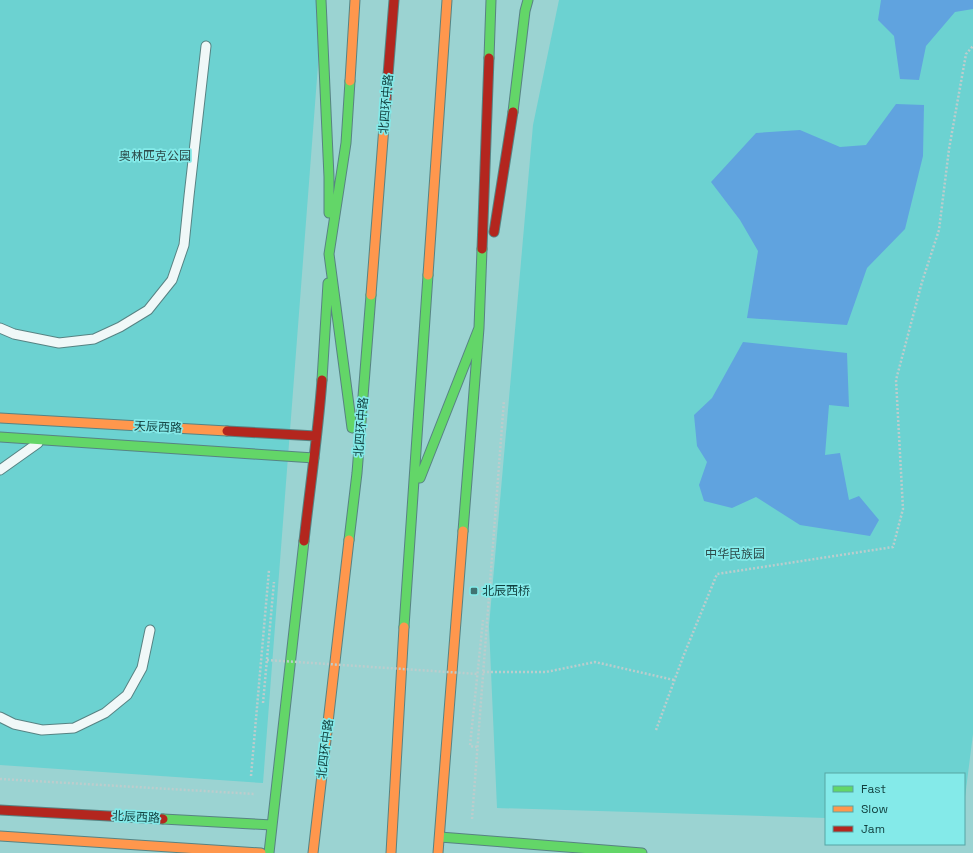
<svg xmlns="http://www.w3.org/2000/svg" width="973" height="853" viewBox="0 0 973 853" font-family="'Space Grotesk','Noto Sans SC',sans-serif">
<style>
.green{fill:#6cd2d1}
.water{fill:#60a3df}
.lines{fill:none;stroke-linecap:round;stroke-linejoin:round}
.lane-casing{stroke:#578383;stroke-width:11}
.fast-casing{stroke:#578383;stroke-width:11}
.slow-casing{stroke:#578383;stroke-width:11}
.jam-casing{stroke:#578383;stroke-width:11}
.path{stroke:#bccdcd;stroke-width:2.5;stroke-dasharray:2 2;stroke-linecap:butt}
.lane{stroke:#f0f8f8;stroke-width:9}
.fast{stroke:#63d668;stroke-width:9}
.slow{stroke:#ff974d;stroke-width:9}
.jam{stroke:#b3261e;stroke-width:9}
.path-bridge{stroke:#bccdcd;stroke-width:2.5;stroke-dasharray:2 2;stroke-linecap:butt}
.poi-dot{fill:#417271;stroke:#84eae9;stroke-width:1.5}
.labels{text-anchor:middle;dominant-baseline:central;stroke-width:3.5;stroke-linejoin:round;paint-order:stroke}
.street-label{font-size:12px;fill:#103e3d;stroke:#84eae9}
.park-label{font-size:12px;fill:#2c4a49;stroke:#84eae9}
.poi-label{font-size:12px;fill:#103e3d;stroke:#84eae9;text-anchor:start}
</style>
<rect width="100%" height="100%" fill="#9bd3d2"/>
<path class="green" d="M 0,0 L 323,0 L 263,783 L 0,765 Z
M 559,0 L 973,0 L 973,734 L 964,805 L 964,774 L 826,774 L 826,818 L 497,808 L 489,626 L 533,125 Z"/>
<path class="water" d="M 881,0 L 973,0 L 973,9 L 955,12 L 926,46 L 919,80 L 900,79 L 894,36 L 878,20 Z
M 896,104 L 924,105 L 923,156 L 905,229 L 867,268 L 847,325 L 747,318 L 758,251 L 740,220 L 711,182 L 756,133 L 800,130 L 840,147 L 866,145 Z
M 743,342 L 847,353 L 849,407 L 829,405 L 825,455 L 840,453 L 849,500 L 859,496 L 879,520 L 870,536 L 800,525 L 756,497 L 732,508 L 704,501 L 699,485 L 707,462 L 697,446 L 694,415 L 712,398 Z"/>
<g class="lines">
<g class="lane-casing">
<path id="lane" d="M 0,328 L 14,334 L 59,343 L 94,339 L 120,327 L 148,310 L 172,280 L 184,245 L 189,196 L 206,46
M 0,470 L 38,443
M 0,717 L 14,724 L 42,730 L 74,728 L 105,713 L 127,695 L 142,668 L 150,630"/>
</g>
<g class="fast-casing">
<path id="fast" d="M 321,0 L 329,177 L 329,213
M 489,58 L 491,0
M 350,81 L 346,143 L 329,254 L 352,428
M 513,112 L 525,11 L 528,0
M 322,380 L 328,283
M 0,437 L 314,458
M 420,478 L 479,328
M 463,531 L 479,328 L 482,249
M 349,540 L 357,473 L 371,295
M 404,627 L 428,275
M 163,819 L 272,825
M 440,837 L 642,853
M 269,853 L 304,541"/>
</g>
<g class="slow-casing">
<path id="slow" d="M 350,81 L 355,0
M 428,275 L 447,0
M 371,295 L 386,100
M 0,418 L 227,431
M 0,836 L 261,853
M 313,853 L 349,540
M 391,853 L 404,627
M 438,853 L 463,531"/>
</g>
<g class="jam-casing">
<path id="jam" d="M 386,100 L 394,0
M 494,232 L 513,112
M 482,249 L 489,58
M 227,431 L 316,436
M 304,541 C 310,487 318,434 322,380
M 0,810 L 163,819"/>
</g>
<path class="path" d="M 483,672 L 546,672 L 595,662 L 674,680
M 263,703 L 274,582
M 656,730 L 683,657 L 717,574 L 893,547 L 903,509 L 896,380 L 922,282 L 939,230 L 949,149 L 966,54 L 973,46
M 477,747 L 470,746 L 483,620
M 251,776 L 269,570
M 0,779 L 255,794
M 472,819 L 504,400"/>
<use href="#lane" class="lane"/>
<use href="#fast" class="fast"/>
<use href="#slow" class="slow"/>
<use href="#jam" class="jam"/>
<path class="path-bridge" d="M 267,660 L 478,674"/>
</g>
<rect class="poi-dot" x="470" y="587" width="8" height="8" rx="2"/>
<g class="labels">
<g class="street-label">
<text transform="translate(386 104) rotate(-85)">北四环中路</text>
<text transform="translate(158 427) rotate(3)">天辰西路</text>
<text transform="translate(361 427) rotate(-85)">北四环中路</text>
<text transform="translate(325 749) rotate(-83)">北四环中路</text>
<text transform="translate(136 817) rotate(3)">北辰西路</text>
</g>
<g class="park-label">
<text x="155" y="156">奥林匹克公园</text>
<text x="735" y="554">中华民族园</text>
</g>
<g class="poi-label">
<text x="482" y="591">北辰西桥</text>
</g>
</g>
<rect x="825" y="773" width="140" height="72" fill="#84eae9" stroke="#56a5a4"/>
<rect x="833" y="786" width="20" height="6" fill="#63d668" stroke="#56a5a4"/>
<text x="861" y="793" font-size="12" fill="#103e3d">Fast</text>
<rect x="833" y="806" width="20" height="6" fill="#ff974d" stroke="#56a5a4"/>
<text x="861" y="813" font-size="12" fill="#103e3d">Slow</text>
<rect x="833" y="826" width="20" height="6" fill="#b3261e" stroke="#56a5a4"/>
<text x="861" y="833" font-size="12" fill="#103e3d">Jam</text>
</svg>
